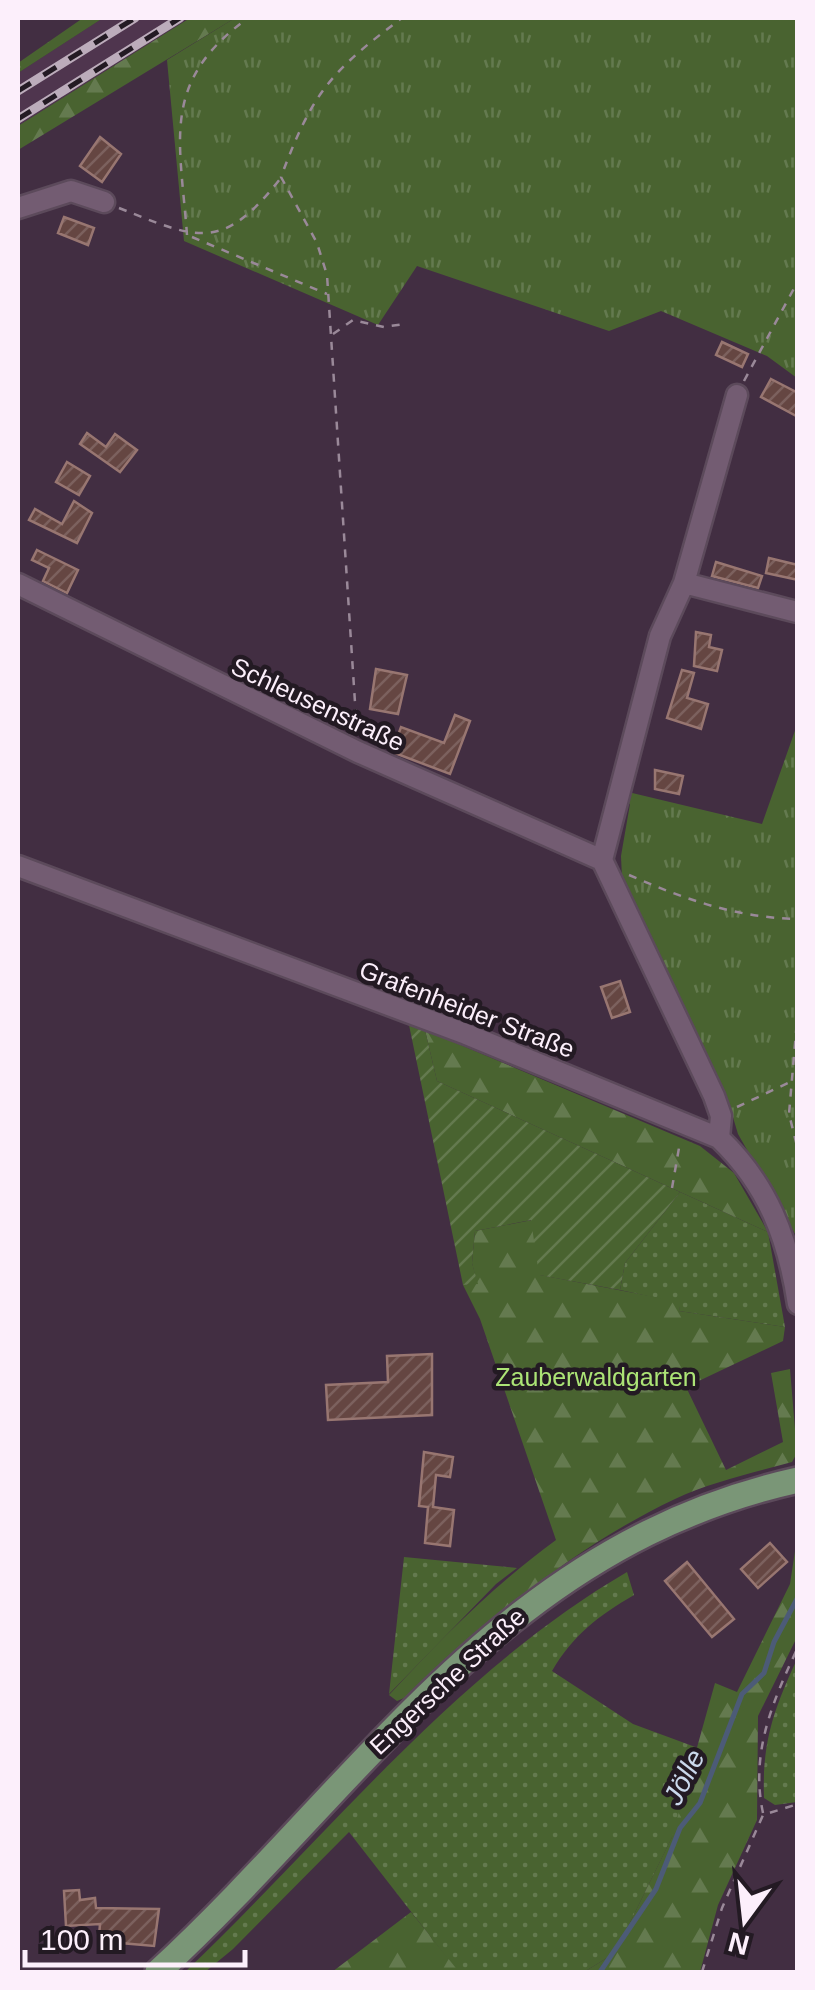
<svg xmlns="http://www.w3.org/2000/svg" width="815" height="1990" viewBox="0 0 815 1990" font-family="Arial,sans-serif">
<style>
.built{fill:#4f354e}
.grass{fill:url(#grass-dots)}
.forest{fill:url(#forest-firs)}
.park{fill:url(#park-tufts)}
.garden{fill:url(#garden-furrows)}
.lines{fill:none;stroke-linecap:round;stroke-linejoin:round}
.stream{stroke:#4c5b77;stroke-width:5}
.building{fill:url(#building-hatch);stroke:#987671;stroke-width:2.5}
.minor-casing{stroke:#5c4a5b;stroke-width:25}
.major-casing{stroke:#5c4a5b;stroke-width:30}
.path{stroke:#9a8999;stroke-width:2.5;stroke-dasharray:8 8;stroke-linecap:butt}
.minor{stroke:#735c72;stroke-width:20}
.major{stroke:#7a9677;stroke-width:25}
.rail-casing{stroke:#bcacbb;stroke-width:9}
.rail{stroke:#231a23;stroke-width:5;stroke-dasharray:15;stroke-linecap:butt}
.labels{text-anchor:middle;dominant-baseline:central;stroke-width:9;stroke-linejoin:round;paint-order:stroke}
.street-label{font-size:25px;fill:#fceffb;stroke:#231a23}
.park-label{font-size:25px;fill:#ace476;stroke:#231a23}
.water-label{font-size:28px;font-style:italic;fill:#cad8eb;stroke:#231a23}
</style>
<defs>
<pattern id="grass-dots" width="8" height="8" patternUnits="userSpaceOnUse" patternTransform="scale(2.5)"><rect width="8" height="8" fill="#496330"/><path d="M2 2h.1M6 6h.1" fill="none" stroke="#647a4f" stroke-width="1.8" stroke-linecap="round"/></pattern>
<pattern id="forest-firs" width="22" height="20" patternUnits="userSpaceOnUse" patternTransform="scale(2.5)"><rect width="22" height="20" fill="#496330"/><path d="M5 1l3.5 6h-7zM16 11l3.5 6h-7z" fill="#647a4f"/></pattern>
<pattern id="park-tufts" width="24" height="20" patternUnits="userSpaceOnUse" patternTransform="scale(2.5)"><rect width="24" height="20" fill="#496330"/><path d="M3 7l-1-3M5 7V3M7 7l1-3M15 17l-1-3M17 17v-4M19 17l1-3" fill="none" stroke="#647a4f"/></pattern>
<pattern id="garden-furrows" width="10" height="10" patternUnits="userSpaceOnUse" patternTransform="scale(2.5)"><rect width="10" height="10" fill="#496330"/><path d="M-1 1l2-2M0 10L10 0M9 11l2-2" fill="none" stroke="#647a4f"/></pattern>
<pattern id="building-hatch" width="6" height="6" patternUnits="userSpaceOnUse" patternTransform="scale(2.5)"><rect width="6" height="6" fill="#654642"/><path d="M-1 1l2-2M0 6l6-6M5 7l2-2" fill="none" stroke="#7c615e"/></pattern>
</defs>
<rect width="100%" height="100%" fill="#422e42"/>
<path class="built" d="M 103,18 L 190,18 L 18,126 L 18,73 Z"/>
<path class="grass" d="M 680,1192 L 768,1232 L 785,1327 L 679,1311 L 680,1303 L 620,1290 L 625,1263 Z
M 404,1557 L 517,1568 L 496,1584 L 389,1694 Z
M 627,1572 L 634,1595 C 598,1616 573,1635 552,1671 L 633,1724 L 698,1748 L 680,1821 L 615,1953 L 584,1972 L 458,1972 L 349,1832 L 233,1949 L 205,1972 L 185,1972 C 328,1836 454,1673 627,1572 Z
M 797,1659 L 797,1802 L 775,1805 L 764,1798 C 762,1741 774,1709 797,1659 Z"/>
<path class="forest" d="M 83,18 L 103,18 L 18,73 L 18,63 Z
M 190,18 L 235,18 L 18,150 L 18,126 Z
M 425,1030 L 700,1146 L 734,1173 L 768,1232 L 437,1081 Z
M 532,1220 L 540,1275 L 681,1302 L 679,1311 L 785,1327 L 783,1341 L 686,1387 L 726,1470 L 783,1442 L 771,1373 L 790,1369 L 797,1453 L 792,1462 C 753,1473 711,1482 675,1499 C 574,1547 488,1619 409,1696 L 397,1701 L 389,1695 C 442,1638 493,1586 556,1540 L 480,1319 L 463,1285 L 477,1283 L 472,1263 L 475,1231 Z
M 797,1538 L 797,1637 L 758,1716 L 757,1820 L 718,1905 L 700,1972 L 584,1972 L 615,1953 L 672,1837 L 715,1683 L 737,1692 L 790,1584 Z
M 411,1912 L 459,1972 L 332,1972 Z"/>
<path class="park" d="M 235,18 L 797,18 L 797,378 L 767,356 L 661,311 L 609,331 L 417,266 L 378,325 L 184,241 L 167,60 Z
M 797,725 L 797,1234 L 795,1234 L 738,1134 L 726,1094 L 660,965 L 622,878 L 621,856 L 630,804 L 625,802 L 628,792 L 762,824 Z"/>
<path class="garden" d="M 409,1025 L 425,1030 L 437,1081 L 680,1192 L 625,1263 L 620,1290 L 539,1275 L 531,1220 L 475,1231 L 472,1263 L 478,1284 L 463,1285 Z"/>
<g class="lines">
<path class="stream" d="M 600,1972 L 656,1889 L 680,1828 L 700,1803 L 742,1694 L 764,1673 L 774,1642 L 798,1597"/>
</g>
<path class="building" d="M 100,137 L 121,154 L 102,182 L 80,166 Z
M 64,217 L 94,228 L 88,245 L 58,233 Z
M 722,342 L 748,354 L 742,367 L 716,355 Z
M 771,379 L 798,393 L 798,417 L 761,397 Z
M 87,433 L 106,447 L 115,434 L 137,450 L 120,472 L 80,444 Z
M 67,462 L 90,476 L 79,495 L 56,482 Z
M 74,501 L 92,513 L 77,543 L 29,520 L 35,509 L 62,524 Z
M 37,550 L 78,570 L 67,593 L 43,581 L 49,568 L 32,560 Z
M 769,558 L 798,565 L 798,580 L 766,573 Z
M 716,562 L 762,576 L 758,588 L 712,576 Z
M 696,632 L 711,635 L 709,647 L 722,650 L 717,671 L 694,666 Z
M 376,669 L 407,675 L 398,714 L 370,709 Z
M 682,670 L 694,673 L 687,698 L 708,704 L 701,729 L 667,718 Z
M 455,715 L 470,721 L 450,774 L 392,752 L 401,727 L 444,743 Z
M 655,770 L 683,776 L 679,794 L 655,789 Z
M 620,981 L 630,1012 L 612,1018 L 601,987 Z
M 432,1354 L 432,1415 L 328,1420 L 326,1385 L 388,1382 L 387,1356 Z
M 424,1452 L 453,1457 L 450,1477 L 436,1475 L 433,1507 L 454,1510 L 450,1546 L 425,1543 L 428,1507 L 419,1506 Z
M 770,1543 L 787,1562 L 758,1588 L 741,1569 Z
M 687,1562 L 734,1619 L 712,1637 L 665,1581 Z
M 79,1890 L 80,1900 L 95,1898 L 96,1908 L 159,1909 L 154,1946 L 121,1943 L 121,1937 L 99,1936 L 100,1924 L 66,1926 L 64,1891 Z"/>
<g class="lines">
<g class="minor-casing">
<path id="minor" d="M 18,208 L 71,191 L 104,202
M 684,583 L 797,612
M 18,584 L 358,752 L 602,860 L 714,1096 L 721,1116 L 719,1138
M 602,860 L 660,636 L 684,583 L 737,395
M 18,866 L 466,1034 L 719,1138 C 768,1185 788,1238 798,1304"/>
</g>
<g class="major-casing">
<path id="major" d="M 158,1972 C 365,1781 502,1546 798,1480"/>
</g>
<path class="path" d="M 119,208 C 197,239 222,253 280,179
M 187,235 C 180,139 160,82 248,18
M 192,237 L 327,294
M 333,334 L 353,320 L 384,327 L 404,324
M 744,381 L 798,281
M 357,733 L 327,275 L 317,243 L 281,177 C 312,93 331,71 402,18
M 629,875 C 684,899 737,918 798,919
M 798,1009 L 789,1114 L 798,1150
M 737,1107 L 788,1083
M 672,1188 L 680,1142
M 763,1813 C 750,1752 773,1701 798,1647
M 702,1972 L 722,1908 L 763,1815 L 798,1804"/>
<use href="#minor" class="minor"/>
<use href="#major" class="major"/>
<g class="rail-casing">
<path id="rail" d="M 18,91 L 135,18
M 18,119 L 180,18"/>
</g>
<use href="#rail" class="rail"/>
</g>
<g class="labels">
<g class="street-label">
<text transform="translate(318 704) rotate(25)">Schleusenstraße</text>
<text transform="translate(467 1009) rotate(21)">Grafenheider Straße</text>
<text transform="translate(447 1681) rotate(-43)">Engersche Straße</text>
</g>
<g class="park-label">
<text x="596" y="1377">Zauberwaldgarten</text>
</g>
<g class="water-label">
<text transform="translate(684 1777) rotate(-63)">Jölle</text>
</g>
</g>
<rect width="815" height="1990" fill="none" stroke="#fceffb" stroke-width="40"/>
<g transform="translate(745 1920) rotate(195)" stroke="#231a23" stroke-width="8" paint-order="stroke">
<path d="M0-8L18 38L0 25L-18 38Z" fill="#fceffb"/>
<text y="-15" font-size="28" font-weight="bold" text-anchor="middle" fill="#fceffb">N</text>
</g>
<path d="M25 1950v15h220v-15" fill="none" stroke="#fceffb" stroke-width="5"/>
<text x="40" y="1950" font-size="30" fill="#fceffb" stroke="#231a23" stroke-width="8" paint-order="stroke">100 m</text>
</svg>
